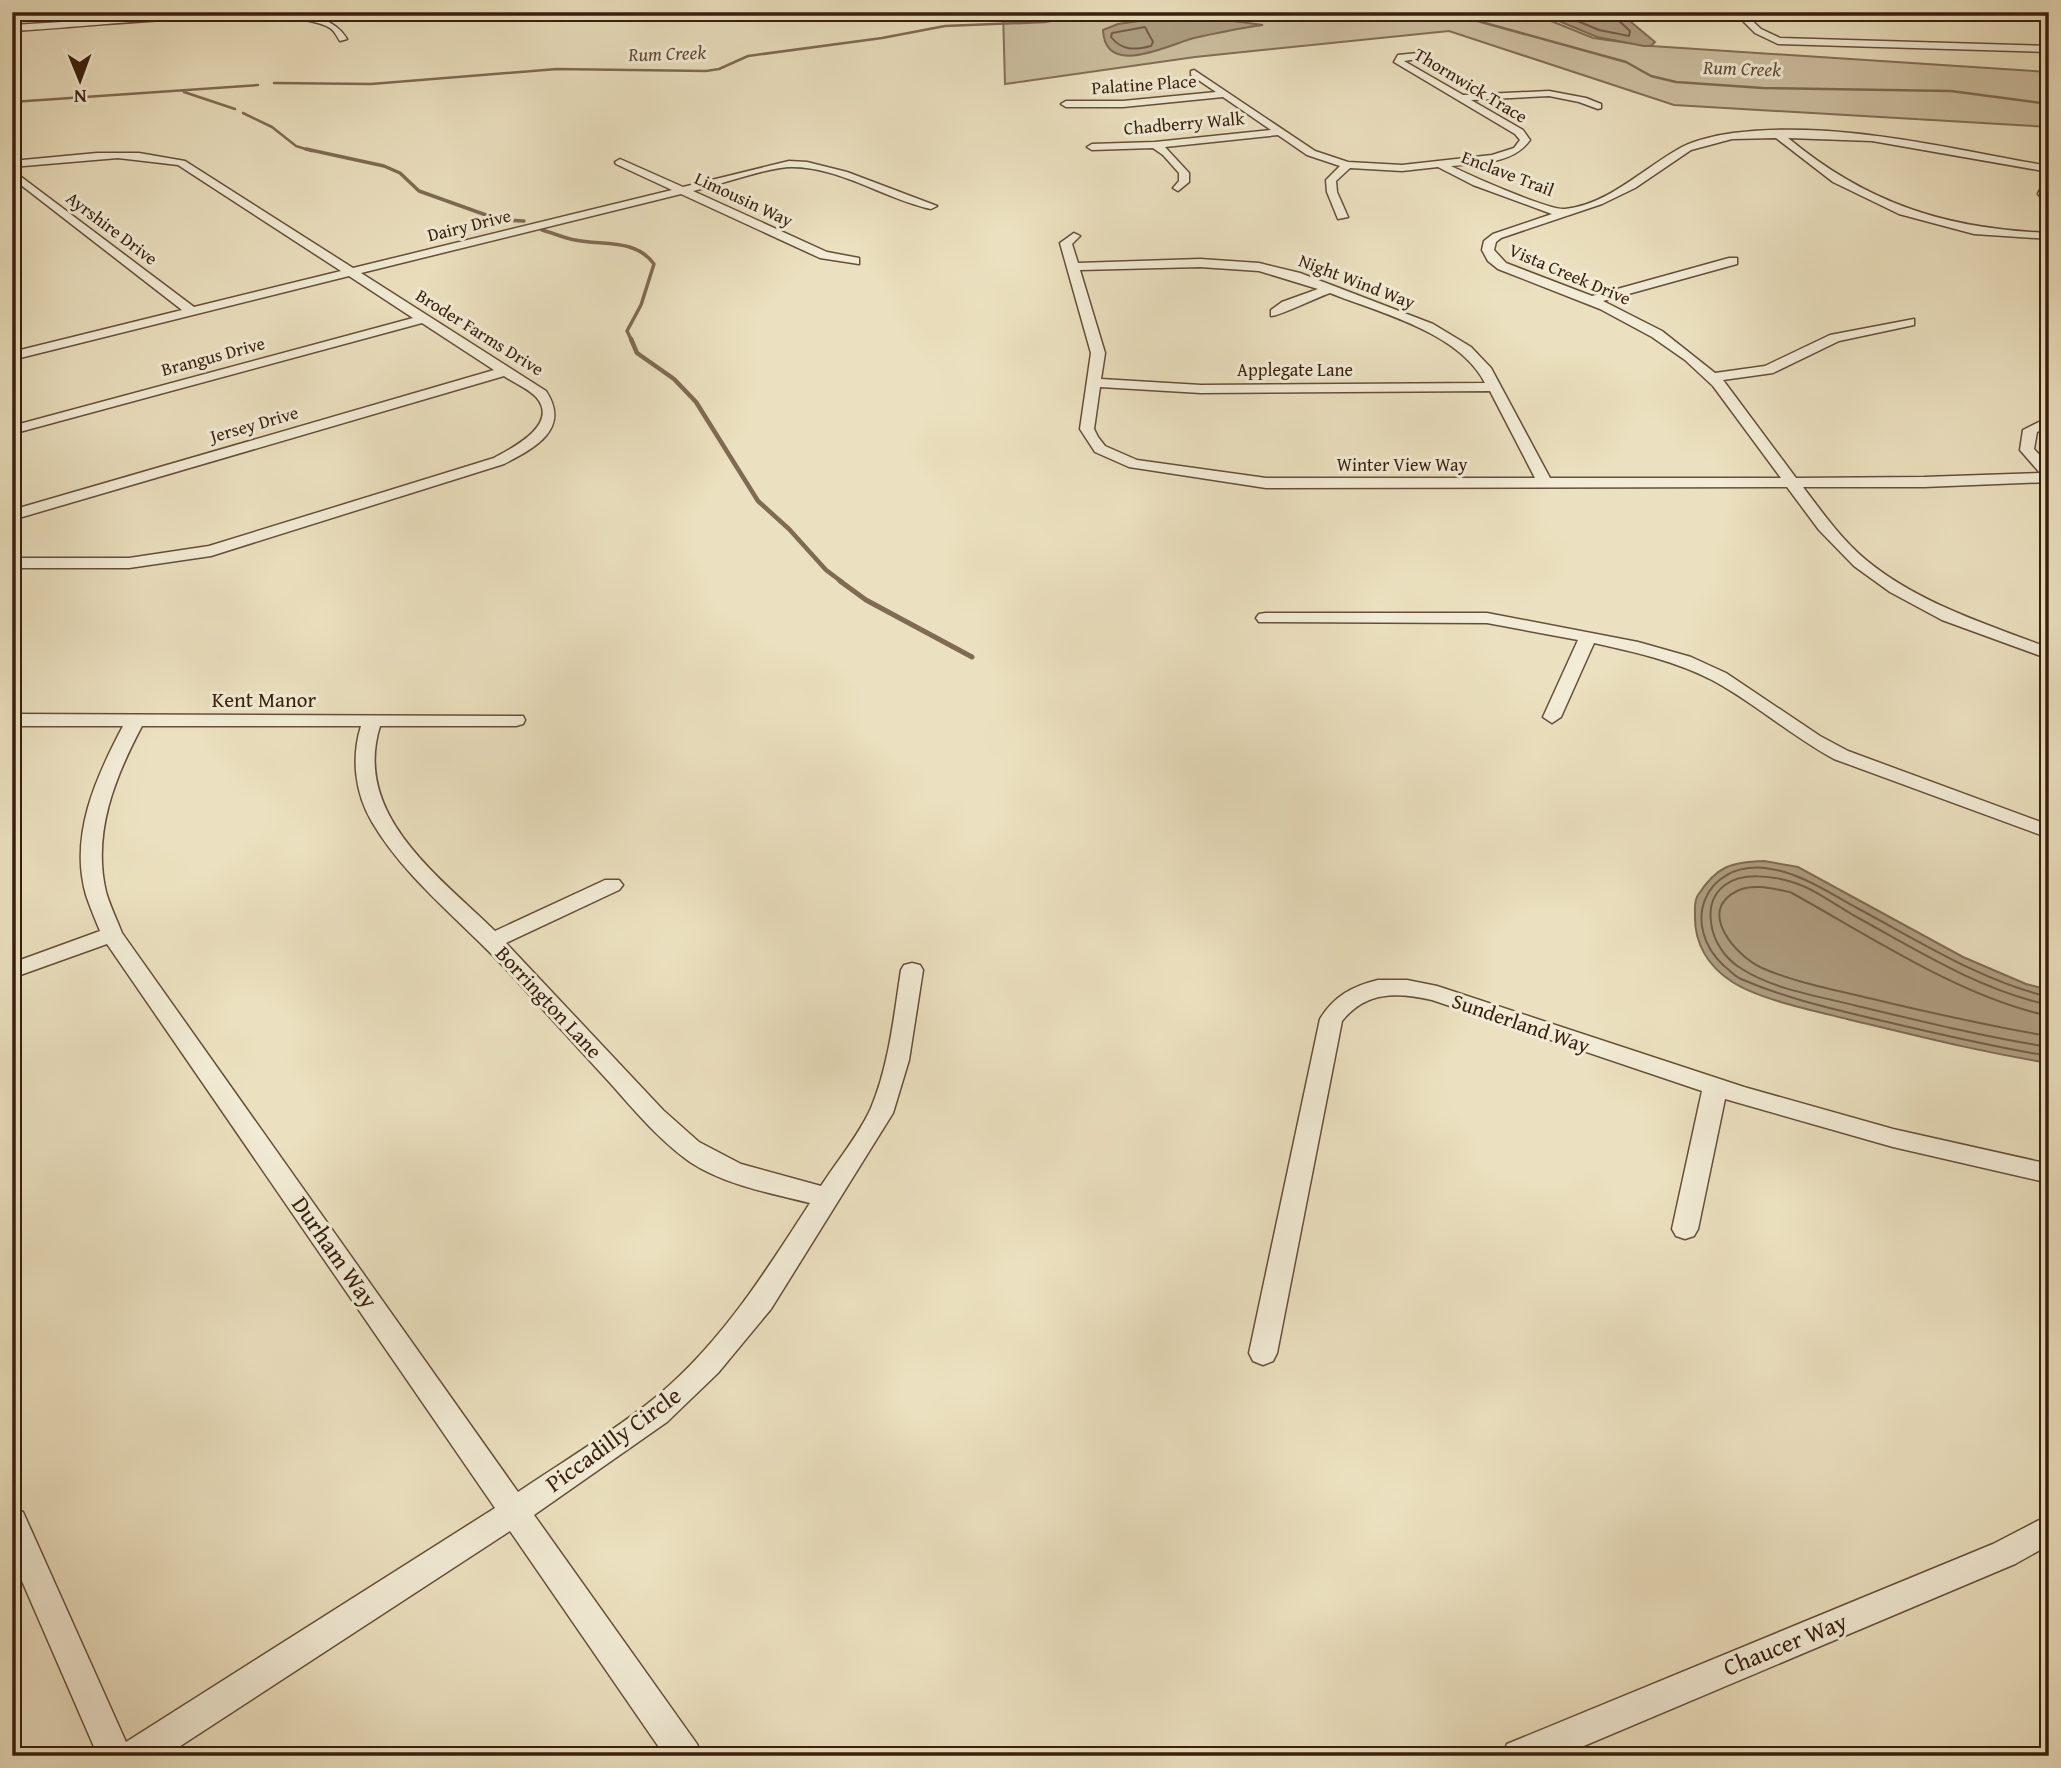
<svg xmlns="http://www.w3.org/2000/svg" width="2061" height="1768" viewBox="0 0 2061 1768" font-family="'Gentium Book Plus',serif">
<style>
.green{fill:#ccbfa0;stroke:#826f56;stroke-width:2}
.water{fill:#ae9e82;stroke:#7e6b52;stroke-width:2}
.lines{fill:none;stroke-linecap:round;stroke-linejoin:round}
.shore{stroke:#725e46;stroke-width:2}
.stream-far3{stroke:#7e6b52;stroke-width:2.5}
.stream-far2{stroke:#7e6b52;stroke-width:3.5}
.stream-far1{stroke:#7e6b52;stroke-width:4.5}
.stream{stroke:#7e6b52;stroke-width:5}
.minor-casing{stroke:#644f38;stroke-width:3}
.minor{fill:#f2ebd5;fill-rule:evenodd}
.labels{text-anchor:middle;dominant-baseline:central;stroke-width:6;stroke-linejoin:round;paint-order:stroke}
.far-street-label{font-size:18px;fill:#371f0b;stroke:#f2ebd5}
.far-water-label{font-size:19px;font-style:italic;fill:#614b35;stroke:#f2ebd5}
.street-label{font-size:21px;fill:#371f0b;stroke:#f2ebd5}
.near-street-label{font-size:24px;fill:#371f0b;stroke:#f2ebd5}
</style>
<rect width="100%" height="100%" fill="#ebe0bf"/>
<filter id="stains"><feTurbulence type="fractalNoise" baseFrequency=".00286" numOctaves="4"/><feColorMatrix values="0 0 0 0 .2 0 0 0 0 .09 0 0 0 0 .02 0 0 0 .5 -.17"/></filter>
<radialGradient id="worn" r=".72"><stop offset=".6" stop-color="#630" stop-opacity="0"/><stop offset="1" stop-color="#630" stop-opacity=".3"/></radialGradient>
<path class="green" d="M 1003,12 L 1529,12 L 1593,38 L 1651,46 L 2049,72 L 2049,127 L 1674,105 L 1449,31 L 1195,57 L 1005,84 Z"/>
<path class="water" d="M 1537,12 L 1619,12 L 1655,42 L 1651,46 L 1644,46 L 1597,37 Z
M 1146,20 L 1233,21 L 1263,25 C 1239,28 1217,33 1194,38 C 1170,44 1105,79 1103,30 L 1118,24 Z
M 1764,861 L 1798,867 L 1963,957 L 2026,984 L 2049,990 L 2049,1063 C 1980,1052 1914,1035 1847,1019 C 1815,1011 1757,999 1731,981 C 1708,966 1694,943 1695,915 C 1695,908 1694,901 1698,895 C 1717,866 1731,862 1764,861 Z"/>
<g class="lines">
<path class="shore" d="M 1556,12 L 1599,30 L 1629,36 L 1630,31 L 1617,19 L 1615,12
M 1145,27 L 1153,42 L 1151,46 C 1135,50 1122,51 1111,37 L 1112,33 Z
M 2049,997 C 1981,981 1919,941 1857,908 C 1828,892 1799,872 1765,868 C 1704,862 1680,925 1724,966 C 1730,970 1734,976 1741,979 C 1787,999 1834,1009 1883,1021 C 1938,1034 1993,1047 2049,1056
M 2049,1005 C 1979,990 1915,949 1853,915 C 1834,904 1813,888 1792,882 C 1773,876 1742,872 1725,885 C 1713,894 1709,907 1711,922 C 1713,941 1725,959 1742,969 C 1775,990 1819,996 1857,1006 C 1921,1021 1984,1037 2049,1047
M 2049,1016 C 1960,997 1870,936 1790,892 C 1774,889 1753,883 1737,891 C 1696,911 1736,956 1762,968 C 1799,984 1841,991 1881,1001 C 1937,1014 1992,1027 2049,1036"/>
<path class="stream-far3" d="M 1445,12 L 1626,62 L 1651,76 L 1676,82 L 1763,88 L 1951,91 L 2049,104
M 274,83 L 371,84 L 557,69 L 706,71 L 719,69 L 748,56 L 882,38 L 945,26 L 1045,22 L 1098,12
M 184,92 L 235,109
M 12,102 L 258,85
M 243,113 L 272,127 L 296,146 L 312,151"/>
<path class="stream-far2" d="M 306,149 L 384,166 L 400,173 L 419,191 L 500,220 L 524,221
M 542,230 C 553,233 564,238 575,240 C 602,246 635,238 654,264 L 641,305 L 627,331 L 632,341"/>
<path class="stream-far1" d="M 631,339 L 637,353 L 674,379 L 696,402 L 758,501 L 789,529 L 826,570 L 842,582"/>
<path class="stream" d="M 840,581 L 866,600 L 972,657"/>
<g class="minor-casing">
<path id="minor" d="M 1734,12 L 1743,12 L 1761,29 L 1780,38 L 2049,46 L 2049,52 L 1778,44 L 1755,33 Z
M 275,13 C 302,15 332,14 347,39 L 340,41 C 337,37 335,31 330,28 C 289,2 72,29 12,31 L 12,25 L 180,15 Z
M 1428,52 L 1431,53 L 1431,57 L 1404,61 L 1463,95 L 1549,91 L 1586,98 L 1601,104 L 1601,108 L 1598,109 L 1579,102 L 1549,96 L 1471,100 L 1523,130 L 1530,140 C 1513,164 1479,163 1451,166 C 1469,175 1550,211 1565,209 C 1608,205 1645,167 1682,147 C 1695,140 1718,135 1733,133 C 1838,120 1945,148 2049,166 L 2049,172 L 1872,141 L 1788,138 C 1867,204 1947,229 2049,233 L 2049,239 L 1974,234 L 1899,214 L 1833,182 L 1776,138 L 1732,139 L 1691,150 L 1635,188 L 1602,204 L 1501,238 L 1496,242 L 1494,250 L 1506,263 L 1592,296 L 1729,258 L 1737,258 L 1737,264 L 1603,301 L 1662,331 L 1715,373 L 1765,366 L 1830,335 L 1914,319 L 1914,325 L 1839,341 L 1773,373 L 1723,380 L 1796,478 L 1924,477 L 2040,473 L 2020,450 L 2023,430 L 2049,417 L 2049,427 L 2037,432 L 2034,449 L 2049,465 L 2049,482 L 1924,487 L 1803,487 C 1822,512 1841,539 1866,560 C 1918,603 1986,624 2049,648 L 2049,659 L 1942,620 L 1890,592 L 1854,566 L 1819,530 L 1787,487 L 1266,488 L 1129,467 L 1095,452 L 1080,429 L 1091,353 L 1060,243 L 1074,233 L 1080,236 L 1072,244 L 1078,263 L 1200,259 L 1259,263 L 1300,273 L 1433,324 L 1471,347 L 1491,368 L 1550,478 L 1781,478 L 1713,386 L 1685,360 L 1652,337 L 1600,309 L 1498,269 L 1488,261 L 1482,250 L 1484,241 L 1493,234 L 1552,214 L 1473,185 L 1438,167 L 1402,171 L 1350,168 L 1336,181 L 1337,192 L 1348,217 L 1338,219 L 1327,192 L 1326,180 L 1340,166 L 1307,155 L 1278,135 L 1165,147 L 1189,173 L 1189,182 L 1178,191 L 1173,188 L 1179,181 L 1179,173 L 1163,155 L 1153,148 L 1092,150 L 1087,147 L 1092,144 L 1155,142 L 1271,130 L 1223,97 L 1123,107 L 1066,107 L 1061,104 L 1066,101 L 1123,101 L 1216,92 L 1191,75 L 1191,71 L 1194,70 L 1315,151 L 1348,162 L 1402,165 L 1492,155 L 1514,148 L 1520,140 L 1515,134 L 1394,62 L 1398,55 ZM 1200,267 L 1259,271 L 1318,289 L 1282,302 L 1271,310 L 1271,316 C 1277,317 1318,297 1330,293 C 1380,313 1459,332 1485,383 L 1201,385 L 1101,379 L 1105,353 L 1080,270 ZM 1100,387 L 1201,393 L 1490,391 L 1535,478 L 1266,478 L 1137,460 L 1105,446 L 1098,437 L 1094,429 Z
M 97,153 L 139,153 L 185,161 L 353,268 L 672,190 L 616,164 L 615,162 L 620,159 L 683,187 L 789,161 L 807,162 L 847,172 L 937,206 L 931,209 C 885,199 840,167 792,167 C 768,167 719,185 693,191 L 827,252 L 859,258 L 859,264 L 820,258 L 681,194 L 361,273 L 546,391 C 571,429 535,448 504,464 L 211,556 L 129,568 L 12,568 L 12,558 L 129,558 L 209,546 L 494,458 C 512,448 559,425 537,398 C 529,389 514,383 504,376 L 12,520 L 12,510 L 494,370 L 422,323 L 12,434 L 12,426 L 413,318 L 349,276 L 12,360 L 12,352 L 182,310 L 12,178 L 12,170 L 194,307 L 341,271 L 178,165 L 118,158 L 12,167 L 12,161 Z
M 2049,178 L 2049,206 L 2038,194 L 2045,179 Z
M 1265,613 L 1487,613 L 1638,642 L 1691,657 L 1726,673 L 1820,736 L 1848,751 L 2049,825 L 2049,838 L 1834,759 C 1791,736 1755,703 1712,680 C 1675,661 1635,652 1594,643 L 1561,717 L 1552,723 L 1543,717 L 1578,640 L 1487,623 L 1259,622 L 1256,618 L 1259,614 Z
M 12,714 L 523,716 L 525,720 L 523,724 L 516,726 L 380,726 C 352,815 439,876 495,931 L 605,880 L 619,880 L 623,885 L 619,890 L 506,943 L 663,1110 L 699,1142 L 741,1164 L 821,1186 C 837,1161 859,1135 871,1108 C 889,1065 894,1016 901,970 L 904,965 L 912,963 L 920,965 L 923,970 L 909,1060 L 893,1113 L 771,1309 L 718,1373 L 667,1422 L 534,1515 L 697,1744 L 702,1756 L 665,1756 L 510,1531 L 165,1756 L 98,1756 L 12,1558 L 12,1508 L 23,1512 L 126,1742 L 495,1508 L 107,944 L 12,978 L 12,963 L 100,931 C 95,919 90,907 86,895 C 69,836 96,777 123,726 L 12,726 ZM 142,726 L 361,726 C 351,758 355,793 372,822 C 405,878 460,920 504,967 C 540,1006 575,1045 611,1084 C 635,1111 660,1141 690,1162 C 725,1185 770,1193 810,1203 C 763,1276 716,1351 646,1405 C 606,1436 561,1463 518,1492 L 122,933 C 117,920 110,906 106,892 C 92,833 115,777 142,726 Z
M 1378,980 L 1407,980 L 1437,986 L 1744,1087 L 1893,1129 L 2049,1164 L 2049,1183 L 1893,1147 L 1725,1099 L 1698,1229 L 1694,1236 L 1685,1239 L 1676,1236 L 1672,1229 L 1702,1091 L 1432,1000 C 1397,992 1366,991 1342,1021 L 1277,1353 L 1273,1361 L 1263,1365 L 1253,1361 L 1249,1353 L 1320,1019 C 1334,996 1353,986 1378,980 Z
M 2049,1515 L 2049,1545 L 2015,1564 L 1560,1756 L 1502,1756 L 1507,1744 L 1993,1544 Z"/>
</g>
<use href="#minor" class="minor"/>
</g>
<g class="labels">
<g class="far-street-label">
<text transform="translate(1144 84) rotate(-4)">Palatine Place</text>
<text transform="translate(1471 85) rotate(31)">Thornwick Trace</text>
<text transform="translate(1184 123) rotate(-5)">Chadberry Walk</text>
<text transform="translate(1508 173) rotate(21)">Enclave Trail</text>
<text transform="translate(744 199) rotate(25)">Limousin Way</text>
<text transform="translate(469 225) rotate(-14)">Dairy Drive</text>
<text transform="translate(112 228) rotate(37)">Ayrshire Drive</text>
<text transform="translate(1570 274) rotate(23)">Vista Creek Drive</text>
<text transform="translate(1357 281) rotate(21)">Night Wind Way</text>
<text transform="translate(480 332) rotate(32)">Broder Farms Drive</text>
<text transform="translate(213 356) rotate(-15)">Brangus Drive</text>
<text x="1295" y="369">Applegate Lane</text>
<text transform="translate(254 424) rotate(-16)">Jersey Drive</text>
<text x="1402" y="464">Winter View Way</text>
</g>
<g class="far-water-label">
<text transform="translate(667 53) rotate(-2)">Rum Creek</text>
<text transform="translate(1742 68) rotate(2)">Rum Creek</text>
</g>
<g class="street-label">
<text x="264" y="699">Kent Manor</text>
<text transform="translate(549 1002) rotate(47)">Borrington Lane</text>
<text transform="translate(1521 1023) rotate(19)">Sunderland Way</text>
</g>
<g class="near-street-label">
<text transform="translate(335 1252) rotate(55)">Durham Way</text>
<text transform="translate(613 1439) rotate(-36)">Piccadilly Circle</text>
<text transform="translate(1785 1644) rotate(-22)">Chaucer Way</text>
</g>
</g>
<rect width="2061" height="1768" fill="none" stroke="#ebe0bf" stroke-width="42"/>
<rect x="14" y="14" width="2033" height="1740" fill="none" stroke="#371f0b" stroke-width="3.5"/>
<rect x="21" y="21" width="2019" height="1726" fill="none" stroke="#371f0b" stroke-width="2"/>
<g transform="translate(80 80) rotate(179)" stroke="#f2ebd5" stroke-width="5" paint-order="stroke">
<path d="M0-5L12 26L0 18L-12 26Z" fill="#371f0b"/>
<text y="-10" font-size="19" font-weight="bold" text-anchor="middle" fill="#371f0b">N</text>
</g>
<rect width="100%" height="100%" filter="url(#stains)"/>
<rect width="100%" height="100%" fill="url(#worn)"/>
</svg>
